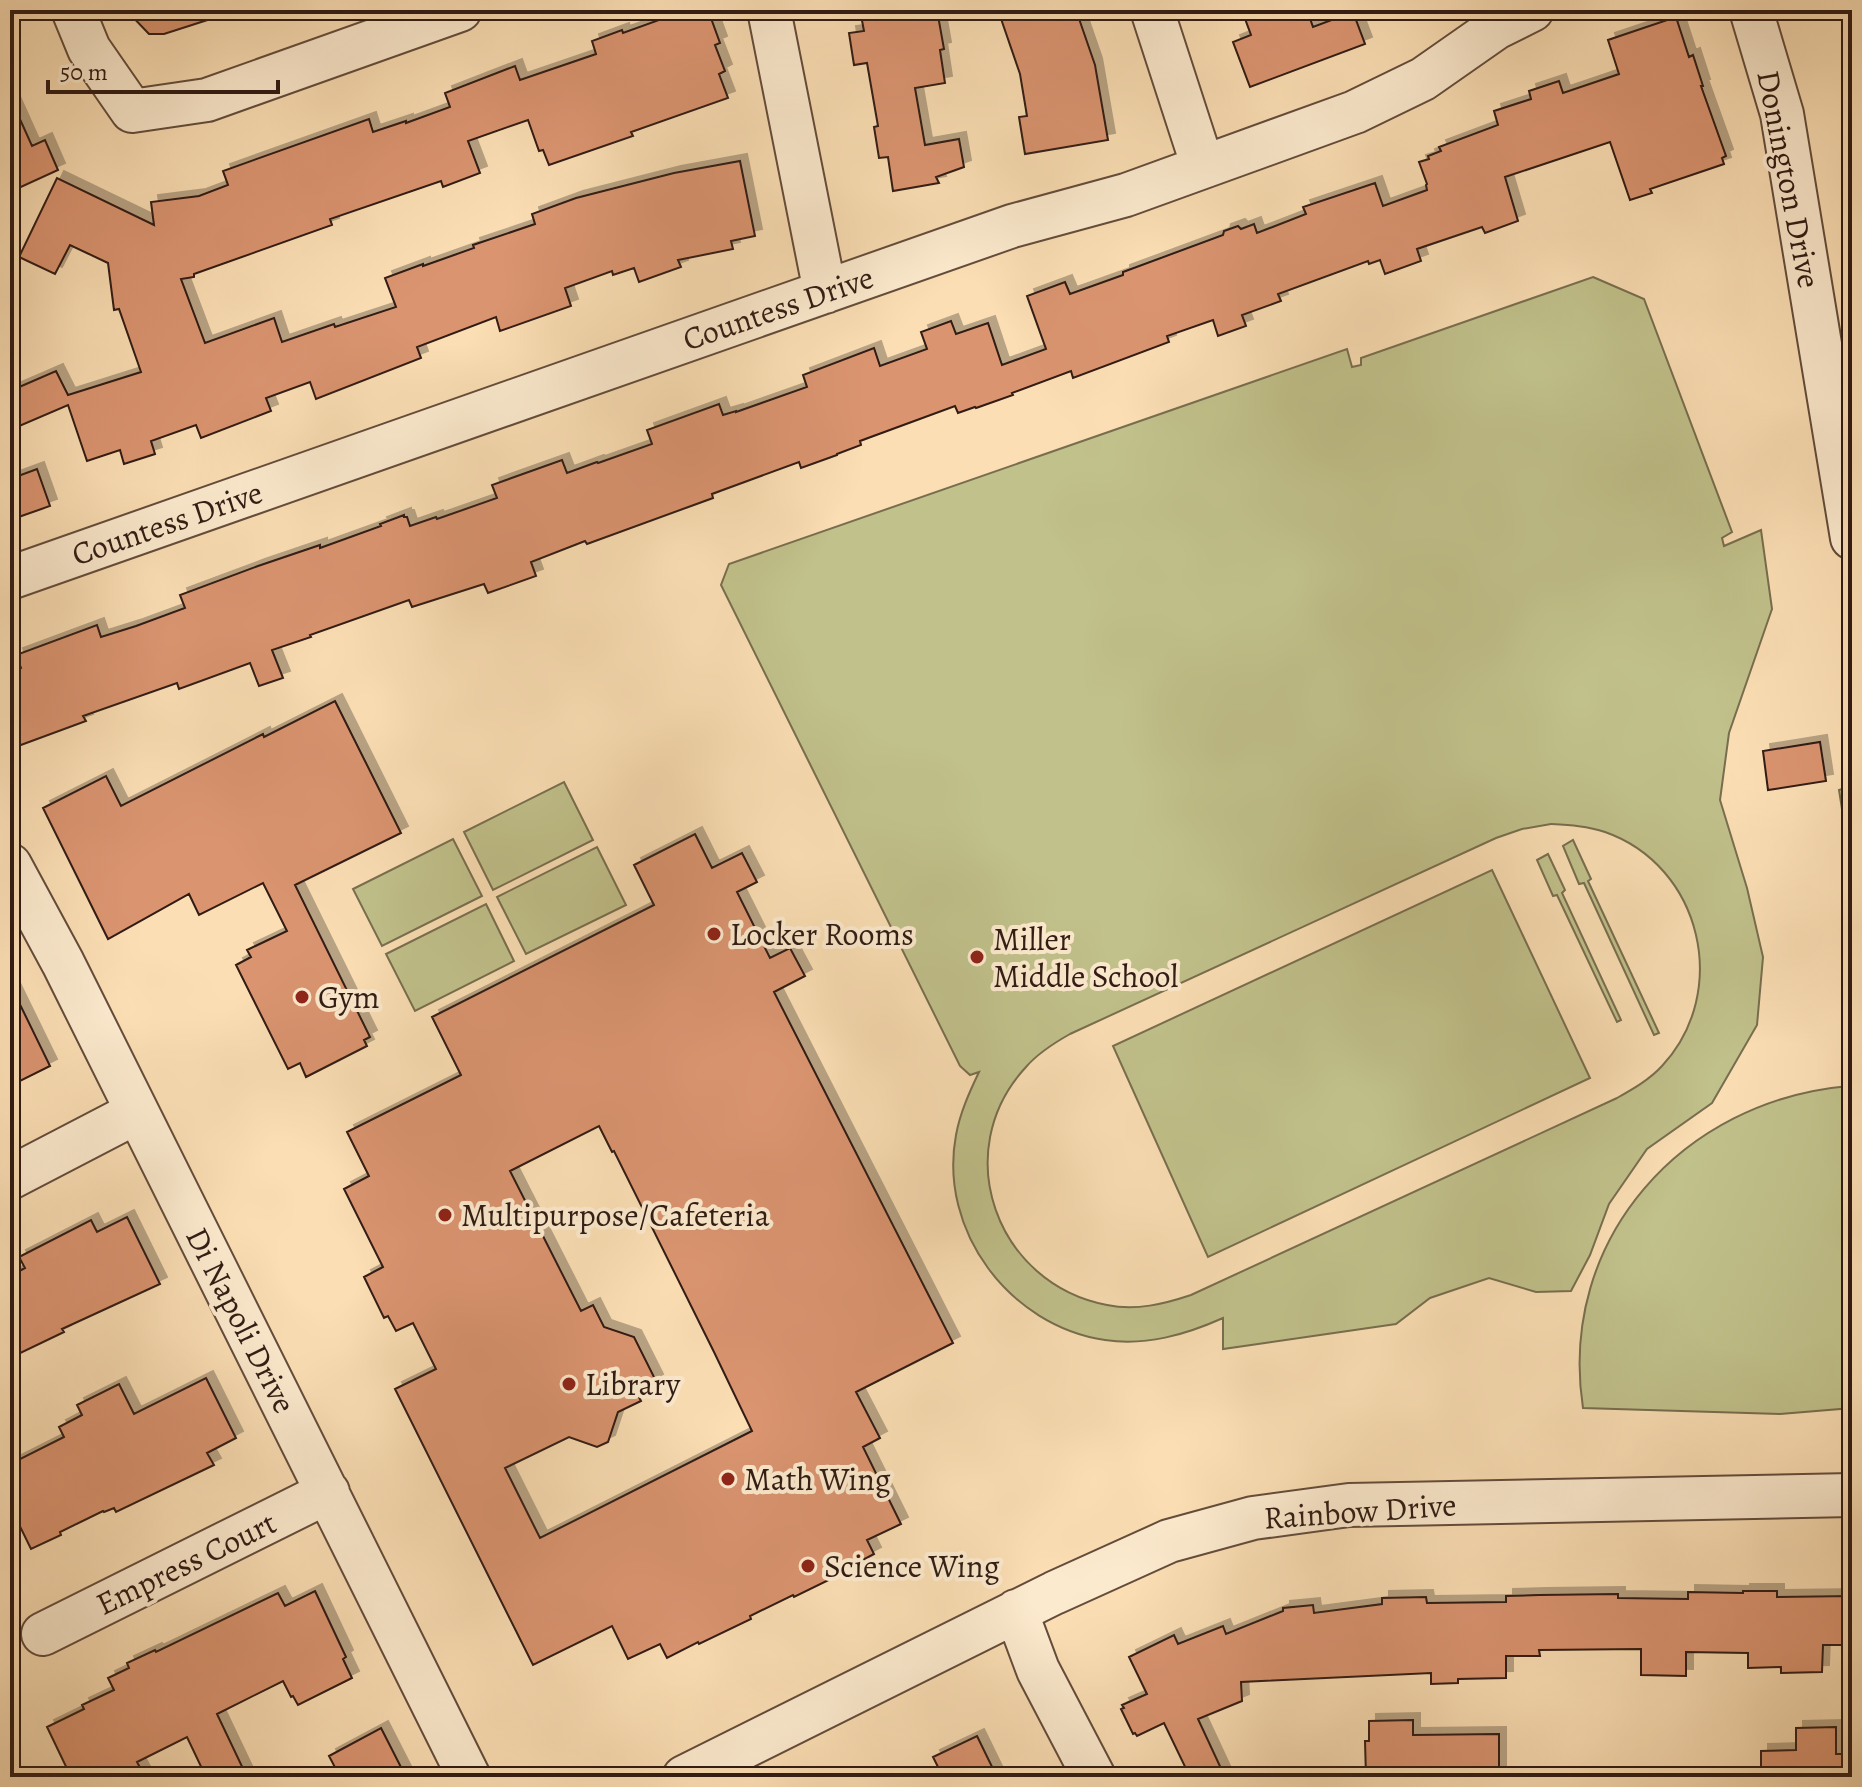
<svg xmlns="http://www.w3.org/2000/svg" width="1862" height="1787" viewBox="0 0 1862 1787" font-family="Alegreya,serif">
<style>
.green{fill:#c1c18b;stroke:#786e4f;stroke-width:2;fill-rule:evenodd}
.building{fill:#da946f;stroke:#301b13;stroke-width:2;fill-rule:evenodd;filter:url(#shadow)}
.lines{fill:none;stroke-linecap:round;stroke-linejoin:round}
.minor-casing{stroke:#634c3b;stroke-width:46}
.minor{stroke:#fceace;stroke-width:42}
.poi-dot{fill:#8f2418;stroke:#fceace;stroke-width:3}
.labels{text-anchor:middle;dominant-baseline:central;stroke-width:8;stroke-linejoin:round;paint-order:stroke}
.street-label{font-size:32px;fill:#301b13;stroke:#fceace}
.poi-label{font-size:32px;fill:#301b13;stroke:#fceace;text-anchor:start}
</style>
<defs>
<filter id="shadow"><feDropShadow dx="7" dy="-7" stdDeviation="0" flood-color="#0004"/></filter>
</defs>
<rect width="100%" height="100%" fill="#fbdeb4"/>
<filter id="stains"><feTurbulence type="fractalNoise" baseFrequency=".0025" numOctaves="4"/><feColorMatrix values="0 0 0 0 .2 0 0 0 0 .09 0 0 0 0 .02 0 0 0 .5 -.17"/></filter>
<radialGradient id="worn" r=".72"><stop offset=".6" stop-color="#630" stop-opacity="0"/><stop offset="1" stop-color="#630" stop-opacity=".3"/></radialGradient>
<path class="green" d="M 1593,277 L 1644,299 L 1732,532 L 1722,538 L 1724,546 L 1761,530 L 1772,609 L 1729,733 L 1720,800 L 1747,888 L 1763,957 L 1757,1025 L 1712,1103 L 1647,1149 L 1609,1204 L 1590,1255 L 1571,1291 L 1536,1292 L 1489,1278 L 1430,1298 L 1396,1324 L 1223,1349 L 1223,1318 C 1185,1335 1146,1346 1105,1340 C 1010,1326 938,1231 956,1135 C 960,1113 969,1093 979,1072 L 970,1075 L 960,1066 L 721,585 L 729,564 L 1347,349 L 1352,367 L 1361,365 L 1361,358 ZM 1551,824 C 1569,825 1588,826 1605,832 C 1702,866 1731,992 1662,1066 C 1649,1080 1633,1089 1617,1098 L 1191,1295 C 1164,1304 1136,1311 1107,1305 C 996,1284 948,1151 1026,1067 C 1038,1053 1054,1043 1070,1034 L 1496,838 L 1522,829 Z
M 564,782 L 593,840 L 493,890 L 464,832 Z
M 1852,786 L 1852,873 L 1839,790 Z
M 453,839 L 482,896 L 382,946 L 353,889 Z
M 1573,840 L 1591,879 L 1588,881 L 1659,1033 L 1654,1035 L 1584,883 L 1579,884 L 1563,846 Z
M 597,847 L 626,905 L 526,954 L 497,897 Z
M 1548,854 L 1565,890 L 1562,893 L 1621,1020 L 1617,1022 L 1557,895 L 1553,896 L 1537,860 Z
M 1492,870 L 1590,1078 L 1208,1257 L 1113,1046 Z
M 486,904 L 514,961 L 415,1011 L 386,954 Z
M 1849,1086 L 1852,1101 L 1852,1408 L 1780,1414 L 1583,1408 C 1557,1239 1683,1100 1849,1086 Z"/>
<path class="building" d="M 126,10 L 222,10 L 223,15 L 164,34 L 149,34 Z
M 671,10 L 708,10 L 720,43 L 715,45 L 725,71 L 719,74 L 728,98 L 631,132 L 633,136 L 549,165 L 543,150 L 539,151 L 528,120 L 468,141 L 480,173 L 443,187 L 441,181 L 330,219 L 332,225 L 194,274 L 194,277 L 181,279 L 205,343 L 274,318 L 282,342 L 334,324 L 335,327 L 396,307 L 385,278 L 423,264 L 423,266 L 474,248 L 473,245 L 535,224 L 532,214 L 576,198 L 674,173 L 740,161 L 755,236 L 731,241 L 733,249 L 678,260 L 681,267 L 639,282 L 634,268 L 613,275 L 612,271 L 565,288 L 571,306 L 500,331 L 496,317 L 417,347 L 421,358 L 316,399 L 310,382 L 266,398 L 271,411 L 201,438 L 196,425 L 151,441 L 155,454 L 124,464 L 120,450 L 87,461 L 68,405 L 10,430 L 10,391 L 56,371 L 68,395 L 141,372 L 119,309 L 114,310 L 108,263 L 70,245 L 55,274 L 19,257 L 57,178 L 154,225 L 151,202 L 199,196 L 228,185 L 223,171 L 369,119 L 373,132 L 406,121 L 406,123 L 450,107 L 445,93 L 515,66 L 520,80 L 596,54 L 592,41 L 622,30 L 623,33 L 673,15 Z
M 860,10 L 937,10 L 944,49 L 940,50 L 945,83 L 915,88 L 925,145 L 959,139 L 964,167 L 936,177 L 939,183 L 893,191 L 888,157 L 879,158 L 874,127 L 878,126 L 867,63 L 854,65 L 849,33 L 864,31 Z
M 998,10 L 1076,10 L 1095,65 L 1108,140 L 1025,154 L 1019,117 L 1027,116 L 1020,74 Z
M 1260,10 L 1307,10 L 1313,27 L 1353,12 L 1365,44 L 1250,87 L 1233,42 L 1251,35 L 1244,16 Z
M 1676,17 L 1689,57 L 1693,55 L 1703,86 L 1701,86 L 1726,156 L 1722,158 L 1724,164 L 1650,189 L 1652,193 L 1630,200 L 1610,142 L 1505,177 L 1518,221 L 1485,233 L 1482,227 L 1417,249 L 1421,261 L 1385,274 L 1380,260 L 1369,264 L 1368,261 L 1278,294 L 1281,301 L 1242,315 L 1246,326 L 1218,336 L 1213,320 L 1167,336 L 1169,342 L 1073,378 L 1071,371 L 1012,393 L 1013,395 L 976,408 L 975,407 L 958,413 L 955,406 L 860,441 L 861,445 L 837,454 L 837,455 L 801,468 L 799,462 L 712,494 L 713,498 L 587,544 L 585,541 L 531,562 L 536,576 L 488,593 L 484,584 L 412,607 L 409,600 L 310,635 L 311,637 L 272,650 L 283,678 L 259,686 L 250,663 L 179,689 L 177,683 L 83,716 L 86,721 L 10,749 L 10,672 L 21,668 L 16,655 L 97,625 L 101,637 L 136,626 L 185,608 L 180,595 L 258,566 L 320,545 L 320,548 L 381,526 L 380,524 L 404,515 L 404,517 L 407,517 L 410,526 L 436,517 L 437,519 L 497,498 L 492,485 L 562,460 L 567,473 L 597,462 L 598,463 L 652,444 L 647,430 L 719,404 L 723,415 L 736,411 L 736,412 L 807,387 L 803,375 L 874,348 L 880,366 L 927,349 L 921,332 L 951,321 L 956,334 L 988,323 L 1002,365 L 1046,349 L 1027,296 L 1065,282 L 1070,294 L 1123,275 L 1123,272 L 1223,235 L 1224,231 L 1238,226 L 1241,229 L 1254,224 L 1257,233 L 1306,214 L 1303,207 L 1375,183 L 1383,206 L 1427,190 L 1426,185 L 1427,184 L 1419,162 L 1429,159 L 1428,156 L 1441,151 L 1439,147 L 1498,125 L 1494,111 L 1531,99 L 1529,91 L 1559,81 L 1563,93 L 1619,74 L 1608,40 Z
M 10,97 L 32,146 L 45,140 L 58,170 L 10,192 Z
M 37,469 L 50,506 L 10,520 L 10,479 Z
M 335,701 L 401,833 L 295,885 L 370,1037 L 364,1040 L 367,1046 L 306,1077 L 300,1063 L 288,1069 L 236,965 L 251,957 L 247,950 L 287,931 L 263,883 L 199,915 L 189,894 L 108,939 L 43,808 L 106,776 L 121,806 L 263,734 L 264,737 Z
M 1820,742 L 1826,781 L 1768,790 L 1763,751 Z
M 695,834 L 712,868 L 742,853 L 757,882 L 737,892 L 770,958 L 790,948 L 805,976 L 774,992 L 953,1343 L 856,1392 L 880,1438 L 863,1447 L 901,1524 L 867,1540 L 874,1554 L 844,1570 L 845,1572 L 794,1597 L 793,1595 L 750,1616 L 751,1619 L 699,1644 L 698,1642 L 667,1658 L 660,1644 L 628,1659 L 612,1626 L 533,1665 L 395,1389 L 436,1369 L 413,1323 L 396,1331 L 388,1316 L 384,1318 L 364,1277 L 383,1267 L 344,1189 L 369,1176 L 347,1132 L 461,1075 L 432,1017 L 654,905 L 634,865 ZM 599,1126 L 612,1152 L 614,1151 L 714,1352 L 752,1431 L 540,1538 L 505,1468 L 569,1437 L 597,1447 L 608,1442 L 618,1412 L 641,1401 L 636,1391 L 656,1381 L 634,1337 L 604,1327 L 593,1305 L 581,1311 L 510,1171 Z
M 10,984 L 50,1066 L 10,1086 Z
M 127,1217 L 160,1284 L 62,1329 L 64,1332 L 10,1358 L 10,1276 L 25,1268 L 19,1257 L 91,1220 L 97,1232 Z
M 206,1378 L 236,1438 L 207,1453 L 214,1465 L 116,1512 L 114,1508 L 104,1512 L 103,1511 L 60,1532 L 61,1535 L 31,1549 L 10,1506 L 10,1464 L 64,1437 L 59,1427 L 82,1415 L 77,1405 L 119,1384 L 134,1414 Z
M 315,1591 L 346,1657 L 343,1659 L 352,1678 L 298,1705 L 293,1696 L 291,1697 L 283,1681 L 217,1714 L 247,1777 L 206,1777 L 187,1737 L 137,1762 L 145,1777 L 71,1777 L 47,1727 L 84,1709 L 82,1705 L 114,1690 L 108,1678 L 129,1668 L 127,1663 L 155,1650 L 156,1652 L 278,1593 L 285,1606 Z
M 1743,1591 L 1777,1591 L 1777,1597 L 1852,1596 L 1852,1645 L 1823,1645 L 1822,1672 L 1781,1673 L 1781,1667 L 1748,1668 L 1748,1653 L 1686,1652 L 1686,1676 L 1641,1675 L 1641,1649 L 1539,1650 L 1540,1656 L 1506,1656 L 1506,1678 L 1458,1679 L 1458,1683 L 1431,1684 L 1431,1673 L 1241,1682 L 1242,1701 L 1198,1719 L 1225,1777 L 1190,1777 L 1164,1723 L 1137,1736 L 1135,1733 L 1133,1734 L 1121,1709 L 1124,1708 L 1122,1705 L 1147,1694 L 1129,1657 L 1174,1635 L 1178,1644 L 1223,1626 L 1226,1634 L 1283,1611 L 1283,1608 L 1313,1605 L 1314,1613 L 1382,1604 L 1382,1598 L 1426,1597 L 1427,1603 L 1506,1602 L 1506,1596 L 1539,1595 L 1618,1594 L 1618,1598 L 1688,1599 L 1688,1592 L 1743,1593 Z
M 1413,1720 L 1413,1735 L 1499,1734 L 1499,1777 L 1366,1777 L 1365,1741 L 1369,1741 L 1369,1721 Z
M 1836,1727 L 1836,1754 L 1852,1754 L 1852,1777 L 1761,1777 L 1761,1751 L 1796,1750 L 1796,1728 Z
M 381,1728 L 406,1777 L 340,1777 L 329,1756 Z
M 977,1736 L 997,1777 L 943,1777 L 933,1757 Z"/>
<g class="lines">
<g class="minor-casing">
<path id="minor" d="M 73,10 L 89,49 L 132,111 L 207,100 L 460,10
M 769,10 L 825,292
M 1152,10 L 1203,167
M 1751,10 L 1782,114 L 1852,538
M 10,578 L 1012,226 L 1126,195 L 1355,112 L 1423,79 L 1496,28 L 1532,10
M 10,865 L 63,963 L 469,1777
M 10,1178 L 137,1112
M 1016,1611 L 1038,1670 L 1094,1777
M 43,1634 L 328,1492
M 684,1777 L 1054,1593 L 1169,1541 L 1253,1518 L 1349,1505 L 1852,1495"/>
</g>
<use href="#minor" class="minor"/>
</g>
<g class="poi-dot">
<circle cx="714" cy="934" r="8"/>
<circle cx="977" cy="957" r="8"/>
<circle cx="302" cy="997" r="8"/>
<circle cx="445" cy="1215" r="8"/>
<circle cx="569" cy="1384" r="8"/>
<circle cx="728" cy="1479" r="8"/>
<circle cx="808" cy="1566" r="8"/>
</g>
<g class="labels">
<g class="street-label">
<text transform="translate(1789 179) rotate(79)">Donington Drive</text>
<text transform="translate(778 308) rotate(-19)">Countess Drive</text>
<text transform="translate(167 523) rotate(-19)">Countess Drive</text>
<text transform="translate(241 1320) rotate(63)">Di Napoli Drive</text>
<text transform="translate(1360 1511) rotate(-4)">Rainbow Drive</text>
<text transform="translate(186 1563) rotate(-26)">Empress Court</text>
</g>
<g class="poi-label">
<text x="730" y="934">Locker Rooms</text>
<text x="993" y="939">Miller<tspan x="993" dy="37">Middle School</tspan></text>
<text x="318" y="997">Gym</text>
<text x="461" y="1215">Multipurpose/Cafeteria</text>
<text x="585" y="1384">Library</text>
<text x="744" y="1479">Math Wing</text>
<text x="824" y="1566">Science Wing</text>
</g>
</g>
<rect width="1862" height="1787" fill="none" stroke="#fbdeb4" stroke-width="40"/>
<rect x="12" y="12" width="1838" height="1763" fill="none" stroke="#301b13" stroke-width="4"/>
<rect x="20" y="20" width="1822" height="1747" fill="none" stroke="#301b13" stroke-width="2"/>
<path d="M48 80v12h230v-12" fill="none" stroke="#301b13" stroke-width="4"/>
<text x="60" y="80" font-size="24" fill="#301b13" stroke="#fceace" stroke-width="6" paint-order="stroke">50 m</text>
<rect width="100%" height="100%" filter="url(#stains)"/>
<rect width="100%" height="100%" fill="url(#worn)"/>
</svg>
